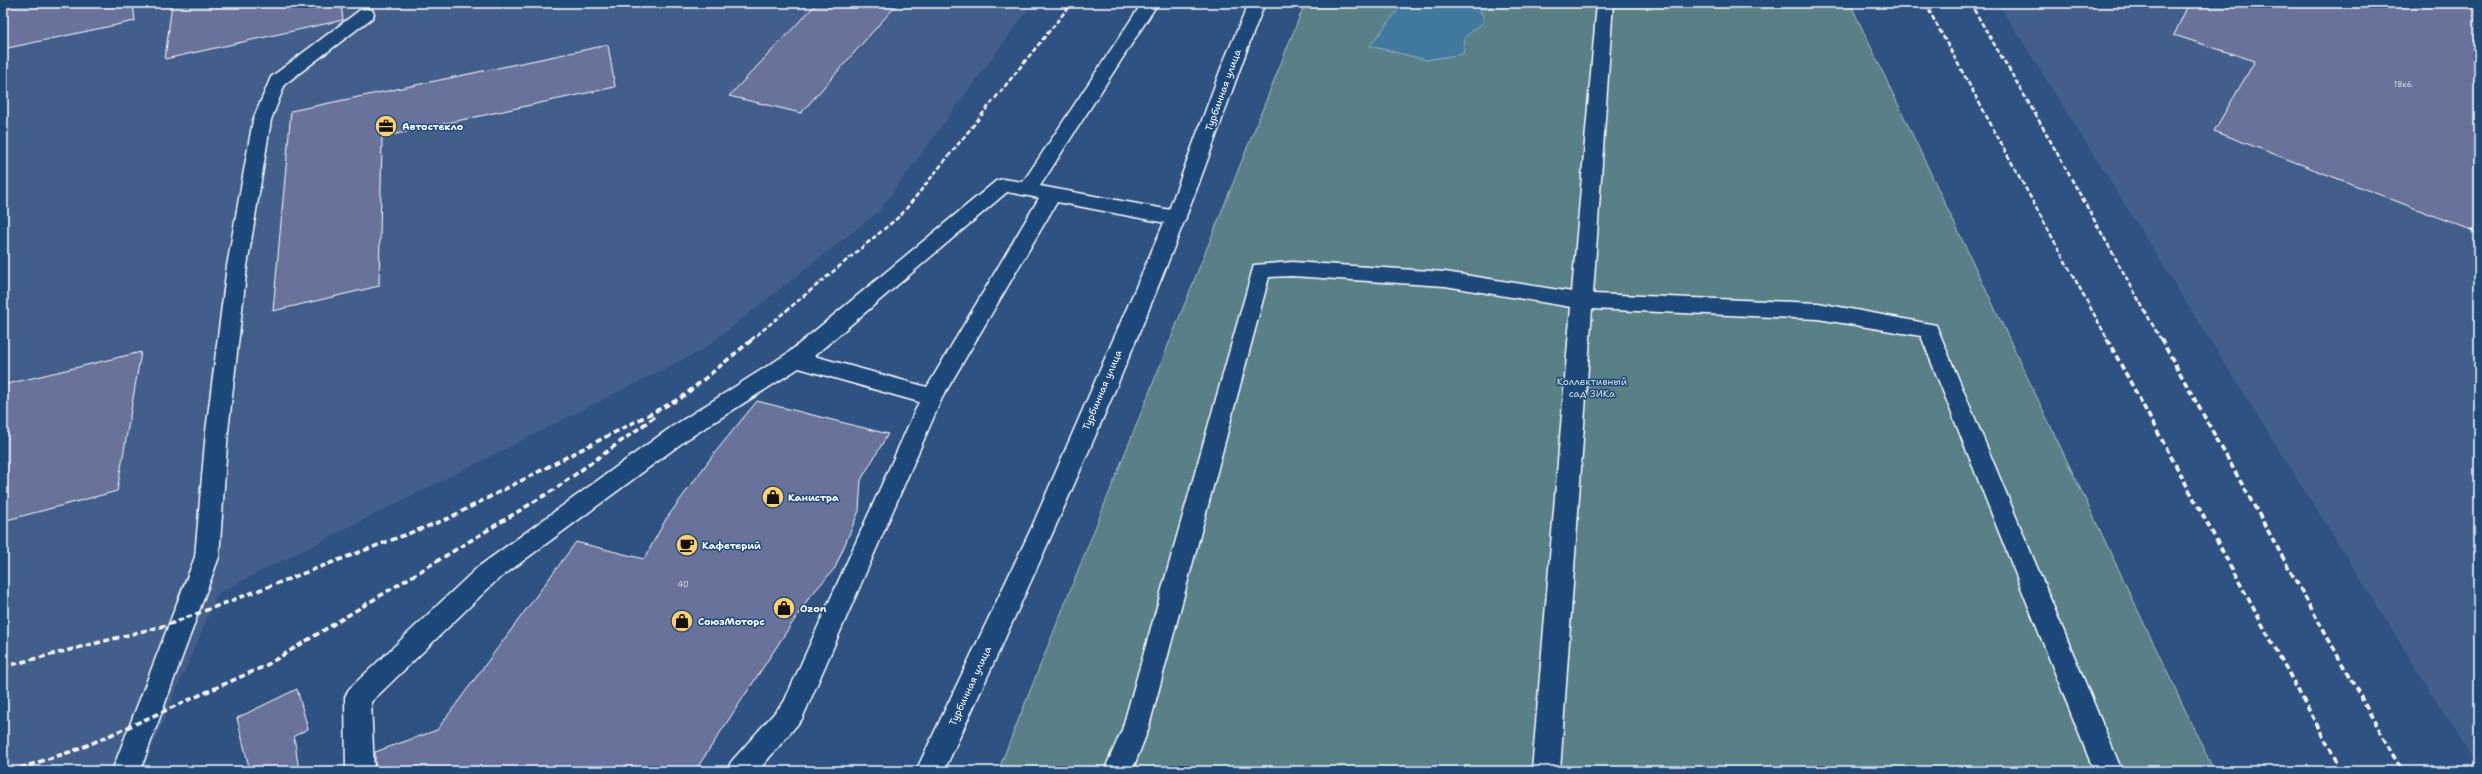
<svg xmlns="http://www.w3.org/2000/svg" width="2482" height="774" viewBox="0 0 2482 774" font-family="'Shantell Sans',sans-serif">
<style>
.built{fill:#435f8b}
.green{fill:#588086;stroke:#acc0c2}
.water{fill:#42799e;stroke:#8eafc5}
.building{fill:#68729b;stroke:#fff}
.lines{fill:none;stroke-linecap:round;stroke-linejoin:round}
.lane-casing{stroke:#fff;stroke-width:3}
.secondary-casing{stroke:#fff;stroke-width:3}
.lane{fill:#1f4a7a;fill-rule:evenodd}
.secondary{fill:#1f4a7a;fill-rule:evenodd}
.rail-far1{stroke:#fff;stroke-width:2.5;stroke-dasharray:5 2.5;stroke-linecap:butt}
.rail{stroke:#fff;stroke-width:3.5;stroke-dasharray:6 3.5;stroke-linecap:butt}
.labels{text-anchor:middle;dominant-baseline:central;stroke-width:3;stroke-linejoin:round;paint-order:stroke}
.number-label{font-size:8px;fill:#d9dce6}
.street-label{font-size:10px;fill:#fff;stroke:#1f4a7a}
.poi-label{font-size:10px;font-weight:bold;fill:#fff;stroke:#1f4a7a;text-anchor:start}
.park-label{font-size:10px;fill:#d5dfe1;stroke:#1f4a7a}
</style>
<rect width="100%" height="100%" fill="#2e5281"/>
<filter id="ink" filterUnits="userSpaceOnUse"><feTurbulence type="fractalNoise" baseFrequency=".025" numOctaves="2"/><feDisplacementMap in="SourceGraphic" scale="8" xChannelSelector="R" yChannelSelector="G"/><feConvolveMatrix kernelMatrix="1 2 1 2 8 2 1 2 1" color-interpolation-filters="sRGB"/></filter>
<g filter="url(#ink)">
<path class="built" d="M 3,3 L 1033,3 L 879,211 L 704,349 L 218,593 L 142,771 L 3,771 Z
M 1998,3 L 2479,3 L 2479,769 L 2479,768 Z"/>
<path class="green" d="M 1305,3 L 1850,3 L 2214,771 L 998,771 Z"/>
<path class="water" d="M 1403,3 L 1499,3 L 1480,11 L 1485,21 L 1465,37 L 1463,54 L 1426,60 L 1370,46 Z"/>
<path class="building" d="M 3,3 L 133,3 L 135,21 L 3,49 Z
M 172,3 L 341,3 L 343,20 L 165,59 Z
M 817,3 L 898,3 L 801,113 L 729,96 Z
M 2189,3 L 2479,3 L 2479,233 L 2214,131 L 2255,61 L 2174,35 Z
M 608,45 L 615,87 L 382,137 L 379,286 L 273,311 L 291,111 Z
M 141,352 L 117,491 L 3,521 L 3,385 Z
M 757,401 L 888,434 L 861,480 L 859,511 L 835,568 L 808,599 L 695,771 L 375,771 L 375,752 L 437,730 L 576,542 L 644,559 L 666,519 L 713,455 Z
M 297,689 L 308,729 L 294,736 L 299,771 L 250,771 L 237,718 Z"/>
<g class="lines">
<g class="lane-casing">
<path id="lane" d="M 1142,3 L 1158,3 L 1040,186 L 1176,211 L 1183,213 L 1186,218 L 1183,223 L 1176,225 L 1057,202 L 942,398 L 802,719 L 758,771 L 727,771 L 731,762 L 784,702 L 919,402 L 799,368 L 686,440 L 496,581 L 371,702 L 374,771 L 346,771 L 345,697 L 349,689 L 478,567 L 670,428 L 788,353 L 996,181 L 1003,179 L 1023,182 ZM 1007,192 L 1039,198 L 927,387 L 814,356 Z
M 1597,3 L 1613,3 L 1593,294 L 1818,303 L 1936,325 L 2122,771 L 2094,771 L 1921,336 L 1818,319 L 1592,309 L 1560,771 L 1532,771 L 1571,307 L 1445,286 L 1292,276 L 1269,277 L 1148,730 L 1132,771 L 1104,771 L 1122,730 L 1254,265 L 1292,262 L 1445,272 L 1572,292 Z
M 366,9 L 372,10 L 374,14 L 372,18 L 285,84 L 271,120 L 247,266 L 228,431 L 219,557 L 140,771 L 112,771 L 195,557 L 206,431 L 227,266 L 253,120 L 271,77 L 360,10 Z"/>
</g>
<g class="secondary-casing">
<path id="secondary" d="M 1249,3 L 1265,3 C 1236,74 1214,147 1185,219 C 1112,406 1028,589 944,771 L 916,771 L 1031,529 L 1166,218 L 1223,63 Z"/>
</g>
<use href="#lane" class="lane"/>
<use href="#secondary" class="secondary"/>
<path class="rail-far1" d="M 1925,3 L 2108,340
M 1970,3 L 2037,117 L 2161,340
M 751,340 L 901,215 L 1072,3"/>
<path class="rail" d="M 2107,339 L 2342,771
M 2161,339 L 2402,771
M 3,667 L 167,625 L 447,519 L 681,398 L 753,339
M 11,771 L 79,749 L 265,666 L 555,489 L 656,416"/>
</g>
</g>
<defs>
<g id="office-disc" transform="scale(1.15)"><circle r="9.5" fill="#ffd166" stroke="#1f4a7a"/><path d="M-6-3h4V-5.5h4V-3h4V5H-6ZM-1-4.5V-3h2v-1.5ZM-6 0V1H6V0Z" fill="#111"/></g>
<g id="shop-disc" transform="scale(1.15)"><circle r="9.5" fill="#ffd166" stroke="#1f4a7a"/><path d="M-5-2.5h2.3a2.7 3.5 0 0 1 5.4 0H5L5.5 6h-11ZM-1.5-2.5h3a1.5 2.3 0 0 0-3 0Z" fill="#111"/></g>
<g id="cafe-disc" transform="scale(1.15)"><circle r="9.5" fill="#ffd166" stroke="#1f4a7a"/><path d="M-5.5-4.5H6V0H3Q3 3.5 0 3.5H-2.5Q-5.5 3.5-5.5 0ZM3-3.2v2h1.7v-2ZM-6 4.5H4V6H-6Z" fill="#111"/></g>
</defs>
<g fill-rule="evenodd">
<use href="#office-disc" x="386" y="126"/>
<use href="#shop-disc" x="773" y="497"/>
<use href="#cafe-disc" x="687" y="545"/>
<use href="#shop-disc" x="784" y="608"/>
<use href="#shop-disc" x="682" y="621"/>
</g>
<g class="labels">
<g class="number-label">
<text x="2403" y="84">18к6</text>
<text x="683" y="584">40</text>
</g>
<g class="street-label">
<text transform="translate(1223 90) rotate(-70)">Турбинная улица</text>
<text transform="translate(1102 390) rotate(-67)">Турбинная улица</text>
<text transform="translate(970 686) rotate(-65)">Турбинная улица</text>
</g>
<g class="poi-label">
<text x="402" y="126">Автостекло</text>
<text x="788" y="497">Канистра</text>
<text x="702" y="545">Кафетерий</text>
<text x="800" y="608">Ozon</text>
<text x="698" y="621">СоюзМоторс</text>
</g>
<g class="park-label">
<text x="1592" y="381">Коллективный<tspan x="1592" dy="12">сад ЗИКа</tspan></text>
</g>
</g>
<rect width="2482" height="774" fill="none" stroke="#1f4a7a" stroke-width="16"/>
<rect x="8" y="8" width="2466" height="758" fill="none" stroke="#fff" stroke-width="1.5" filter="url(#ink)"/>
</svg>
